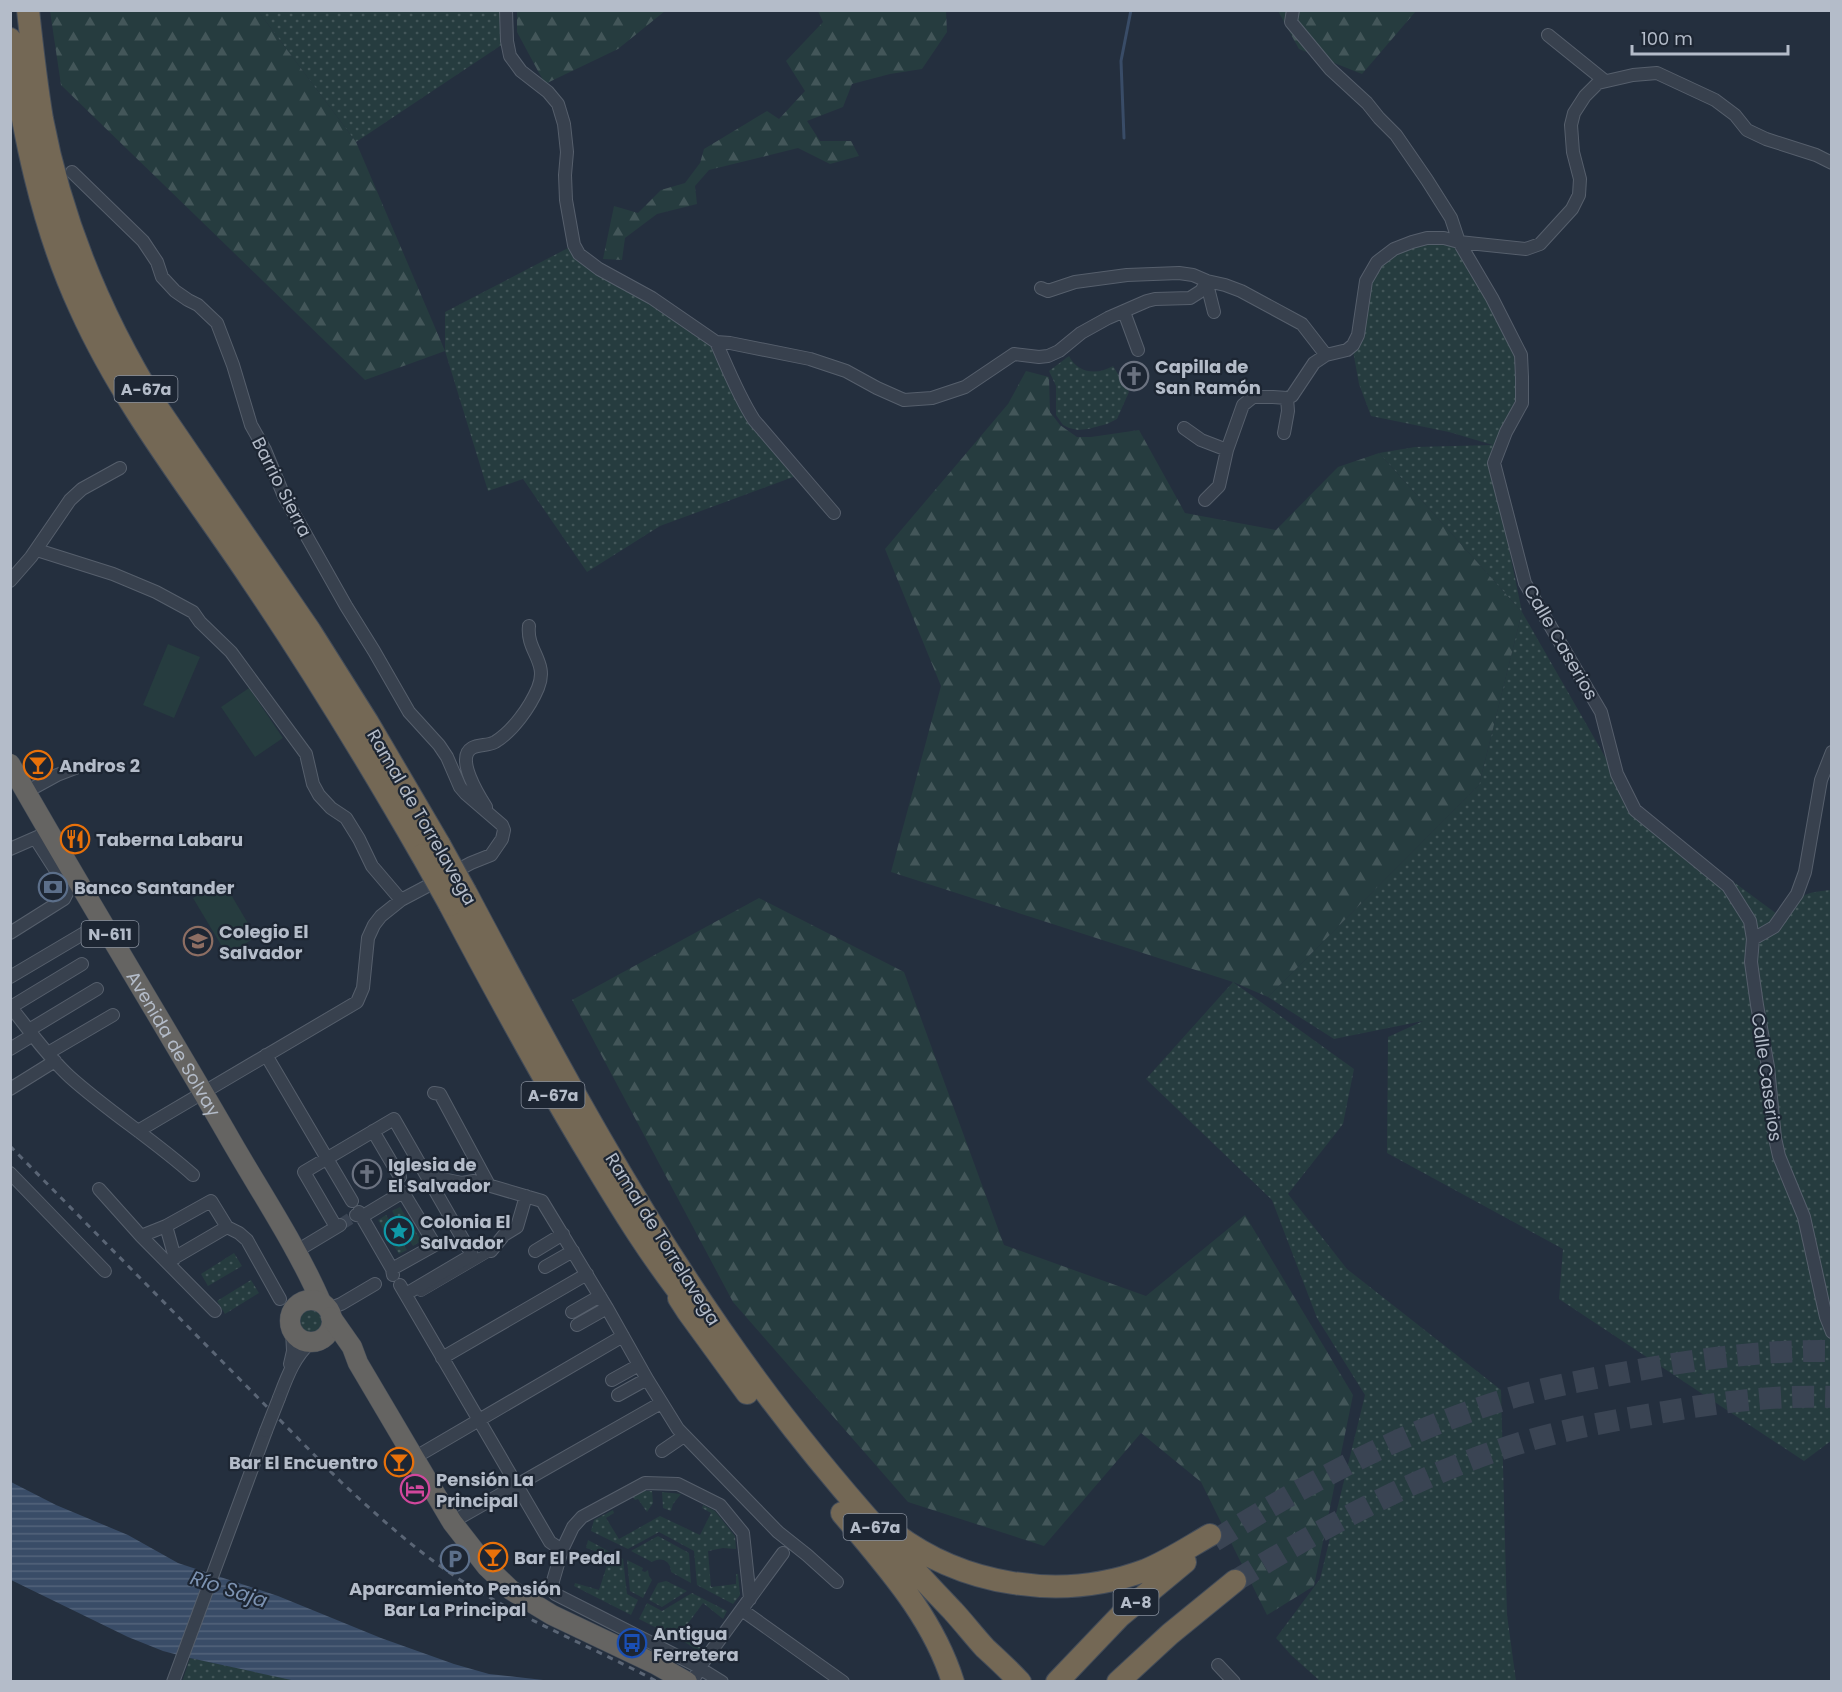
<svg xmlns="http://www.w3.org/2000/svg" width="1842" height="1692" viewBox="0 0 1842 1692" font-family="Poppins,sans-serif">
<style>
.green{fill:url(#green-dots)}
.forest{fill:url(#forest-firs)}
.pitch{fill:#263c3f}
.water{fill:url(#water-rules)}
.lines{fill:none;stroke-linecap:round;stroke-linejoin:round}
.stream{stroke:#394c67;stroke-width:3}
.minor-tunnel{stroke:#3a4453;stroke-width:12;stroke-dasharray:12 6;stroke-linecap:butt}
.motorway-tunnel{stroke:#3a4453;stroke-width:22;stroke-dasharray:22 11;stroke-linecap:butt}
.pedestrian-casing{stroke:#565f6c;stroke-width:10}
.minor-casing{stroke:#565f6c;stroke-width:14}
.trunk-casing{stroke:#434c59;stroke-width:21}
.motorway-casing{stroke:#434c59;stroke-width:24}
.pedestrian{stroke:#38414e;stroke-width:9}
.minor{stroke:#38414e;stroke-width:12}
.trunk{stroke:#656462;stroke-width:20}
.motorway{stroke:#746855;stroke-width:22}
.rail{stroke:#5a6575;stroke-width:3;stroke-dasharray:6 6;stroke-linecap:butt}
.minor-bridge-casing{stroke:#565f6c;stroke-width:14;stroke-linecap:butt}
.motorway-bridge-casing{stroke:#434c59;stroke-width:24;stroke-linecap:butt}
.minor-bridge{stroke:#38414e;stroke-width:12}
.motorway-bridge{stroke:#746855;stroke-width:22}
.labels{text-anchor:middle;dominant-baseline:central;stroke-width:4.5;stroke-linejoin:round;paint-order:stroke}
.shield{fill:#1d2633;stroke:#878f9c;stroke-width:1.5}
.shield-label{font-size:16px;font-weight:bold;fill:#b4bcc9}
.poi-label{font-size:18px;font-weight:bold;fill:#b4bcc9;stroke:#1d2633;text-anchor:start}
.street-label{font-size:18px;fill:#b4bcc9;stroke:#1d2633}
.water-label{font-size:20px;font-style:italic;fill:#7c92b1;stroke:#1d2633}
</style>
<defs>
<pattern id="green-dots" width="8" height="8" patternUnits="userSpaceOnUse" patternTransform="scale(1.5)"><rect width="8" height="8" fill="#263c3f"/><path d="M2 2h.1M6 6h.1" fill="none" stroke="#435659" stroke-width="1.8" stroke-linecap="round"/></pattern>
<pattern id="forest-firs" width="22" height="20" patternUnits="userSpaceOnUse" patternTransform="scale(1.5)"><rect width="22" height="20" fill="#263c3f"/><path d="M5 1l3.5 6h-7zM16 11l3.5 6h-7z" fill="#435659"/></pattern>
<pattern id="water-rules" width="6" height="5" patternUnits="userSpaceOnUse" patternTransform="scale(1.5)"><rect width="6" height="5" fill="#394c67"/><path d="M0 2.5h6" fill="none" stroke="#53647b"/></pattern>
</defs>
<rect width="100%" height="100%" fill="#242f3e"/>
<path class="green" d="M 258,11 L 502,11 L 503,44 L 356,142 Z
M 1428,242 L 1452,244 L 1461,250 L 1501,320 L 1517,363 L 1517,395 L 1510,415 L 1496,445 L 1497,490 L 1522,612 L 1635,809 L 1785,920 C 1801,894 1801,893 1831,890 L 1831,1441 L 1804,1461 L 1559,1299 L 1563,1249 L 1387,1153 L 1388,1037 L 1423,1021 L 1334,1039 L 1268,997 L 1479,785 L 1522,612 L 1379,453 L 1415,447 L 1493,445 L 1449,432 L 1371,416 L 1359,384 L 1353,351 L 1371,280 L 1378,267 L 1401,251 Z
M 568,248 L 579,260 L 623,284 L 712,345 L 796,476 L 660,526 L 587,572 L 523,479 L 488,491 L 445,351 L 445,312 Z
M 1069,356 C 1078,374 1098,375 1113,366 L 1129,392 L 1117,419 L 1107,424 L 1088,429 L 1078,430 L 1069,428 L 1063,425 L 1056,415 L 1056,386 L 1049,371 Z
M 1233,982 L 1354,1069 L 1343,1124 L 1288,1194 L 1347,1269 L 1501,1390 L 1507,1615 L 1516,1681 L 1320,1681 L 1291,1655 L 1276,1638 L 1320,1579 L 1365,1395 L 1317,1318 L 1272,1200 L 1146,1079 Z
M 400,1207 L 409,1222 L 404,1224 L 399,1223 L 392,1211 Z
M 386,1215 L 393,1226 L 392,1231 L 386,1234 L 378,1220 Z
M 413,1227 L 421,1241 L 413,1246 L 406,1235 L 407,1230 Z
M 395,1237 L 400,1238 L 407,1250 L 399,1254 L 390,1240 Z
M 234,1253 L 242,1266 L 208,1286 L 201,1274 Z
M 251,1280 L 259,1293 L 225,1314 L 217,1301 Z
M299 1321a12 12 0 1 1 24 0a12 12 0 1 1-24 0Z
M 644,1491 L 652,1491 L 653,1503 L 647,1512 L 638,1499 L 635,1500 L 633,1497 Z
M 662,1492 L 681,1494 L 673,1504 L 671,1511 L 663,1508 Z
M 703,1505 L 715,1511 L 735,1536 L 736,1549 L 723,1548 L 708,1551 L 711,1587 L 736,1584 L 736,1574 L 738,1574 L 740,1595 L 733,1604 L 697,1585 L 694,1551 L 659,1532 L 628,1549 L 591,1531 L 594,1520 L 613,1510 L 614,1513 L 606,1518 L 619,1539 L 660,1516 L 700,1535 L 711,1513 L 702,1508 Z
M 658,1536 L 689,1553 L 691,1583 L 671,1572 C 671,1561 661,1556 652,1562 L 631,1551 Z
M 588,1540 L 623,1559 L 627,1594 L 638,1600 L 631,1615 L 574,1586 L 575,1583 L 599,1590 L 610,1556 L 586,1548 Z
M 627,1560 L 643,1568 L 642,1571 L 645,1572 L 648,1570 L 649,1576 L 652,1580 L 643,1598 L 630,1591 Z
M 666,1581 L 687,1591 L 662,1607 L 649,1600 L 658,1583 Z
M 692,1593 L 727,1611 L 723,1619 L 703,1603 L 681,1633 L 701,1648 L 698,1652 L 688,1644 L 639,1619 L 647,1603 L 662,1611 Z
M 190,1658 L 300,1681 L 182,1682 Z"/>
<path class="forest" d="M 50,11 L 258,11 L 356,142 L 445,351 L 365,380 L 61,85 Z
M 517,11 L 665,11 L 618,49 L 545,84 L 517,32 Z
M 818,11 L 946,11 L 947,32 L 922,69 L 890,74 L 852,84 L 843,107 L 807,121 L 820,141 L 851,141 L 859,156 L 830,164 L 798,148 L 709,170 L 695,186 L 697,204 L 657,214 L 625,238 L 622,260 L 603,259 L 614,206 L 638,213 L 661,190 L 685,183 L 700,163 L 704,149 L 767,111 L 779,119 L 805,91 L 786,61 L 823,22 Z
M 1278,11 L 1416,11 L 1362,74 L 1299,49 Z
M 1026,371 L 1049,377 L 1050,412 L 1060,425 L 1077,437 L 1091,437 L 1139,430 L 1185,513 L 1276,530 L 1338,467 L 1379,453 L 1522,612 L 1479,785 L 1268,997 L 1233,982 L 891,872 L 941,686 L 885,549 L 1008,404 Z
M 759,898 L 904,972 L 1004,1245 L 1146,1296 L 1245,1215 L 1353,1395 L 1314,1586 L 1267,1615 L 1201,1482 L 1141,1433 L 1044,1546 L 908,1502 L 733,1302 L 572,1000 Z"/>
<path class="pitch" d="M 168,644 L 200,657 L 174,718 L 143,705 Z
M 249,688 L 283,738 L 255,757 L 221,707 Z
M 223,881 L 256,937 L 227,955 L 193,898 Z"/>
<path class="water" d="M 11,1482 L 56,1505 L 128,1535 L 178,1563 L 278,1596 L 381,1638 L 454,1664 L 489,1674 L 552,1681 L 296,1681 L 190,1658 L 163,1651 L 128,1637 L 11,1580 Z"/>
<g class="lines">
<path class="stream" d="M 1124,138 L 1121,61 L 1131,10"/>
<path class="minor-tunnel" d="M 340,1225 L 356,1215"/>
<path class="motorway-tunnel" d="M 1214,1541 C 1305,1484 1401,1432 1504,1400 C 1553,1385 1605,1376 1655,1367 C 1714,1357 1772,1350 1832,1351
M 1235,1581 C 1324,1527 1417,1475 1517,1444 C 1565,1429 1615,1420 1664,1412 C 1720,1402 1775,1395 1832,1397"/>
<g class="pedestrian-casing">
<path id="pedestrian" d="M 421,1292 L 491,1251"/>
</g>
<g class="minor-casing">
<path id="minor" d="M 506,10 L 507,41 L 510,56 L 521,71 L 548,92 L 558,104 L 564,124 L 567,152 L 565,175 L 566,200 L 574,245 L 579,254 L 599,269 L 652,298 L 716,342 L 730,343 L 810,359 L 846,371 L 877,388 L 904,400 L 932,398 L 965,387 L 1014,354 L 1039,357 L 1048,356 L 1059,351 L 1081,333 L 1108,318 L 1147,301 L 1155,299 L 1190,298 L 1201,291 L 1207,281
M 1293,10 L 1291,22 L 1330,69 L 1367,103 L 1379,118 L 1396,135 L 1427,180 L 1451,218 L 1459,242 L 1492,298 L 1521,355 L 1522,377 L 1522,403 L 1506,432 L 1494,463 L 1525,583 L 1601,712 L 1617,774 L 1635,810 L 1728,886 L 1750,921 L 1753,939 L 1751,962 L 1757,1005 L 1768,1067 L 1775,1138 L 1779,1156 L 1804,1217 L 1826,1317 L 1832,1332
M 1548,35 L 1605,81
M 72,172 L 143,241 L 157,262 L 162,277 L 175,291 L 188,300 L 198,305 L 217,323 L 233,365 L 251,425 L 265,450 L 284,496 L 346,606 L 374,651 L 409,712 L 439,745 L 447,757 L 460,787 L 466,794 L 502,825 L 504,830 L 502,839 L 491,855 L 471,863 L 401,900 L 381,916 L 374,925 L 368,938 L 363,988 L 357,1002 L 138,1131
M 1204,286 L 1209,292 L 1214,312
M 1041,288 L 1048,291 L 1075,282 L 1127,275 L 1179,273 L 1193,275 L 1207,281 L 1225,285 L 1241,291 L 1302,324 L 1326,355
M 1124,312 L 1138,350
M 716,342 C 728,369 738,395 754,420 L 834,513
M 1184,428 L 1201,440 L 1227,450
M 1284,433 L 1288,411 L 1287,398
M 1205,500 L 1219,486 L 1227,450 L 1243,405 L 1253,397 L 1273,397 L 1287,398 L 1292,396 L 1314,363 L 1326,355 L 1347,350 L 1353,345 L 1358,335 L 1366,281 L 1377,262 L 1394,249 L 1412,242 L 1427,238 L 1444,238 L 1459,242 L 1526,249 L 1540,244 L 1572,209 L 1579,195 L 1580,179 L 1573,152 L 1571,125 L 1574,113 L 1585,96 L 1598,83 L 1633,75 L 1657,73 L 1715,100 L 1735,115 L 1747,130 L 1766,139 L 1816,155 L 1832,163
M 37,550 L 113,574 L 156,592 L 193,612 L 200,622 L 231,652 L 306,754 L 313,784 L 319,795 L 331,808 L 346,818 L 359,839 L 372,866 L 401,900
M 10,581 L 31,557 L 70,500 L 82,489 L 120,468
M 26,792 L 57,775 L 78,767
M 486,807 C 479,796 455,758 472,748 C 479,744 488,746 495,742 C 513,731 530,707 538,688 C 549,662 526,651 529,626
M 10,849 L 42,835
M 10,933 L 64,899 L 67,893 L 67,888 L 35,838
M 1753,939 L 1774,927 L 1797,894 L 1805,872 L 1821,780 L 1832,752
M 10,977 L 103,922
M 10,1006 C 29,1030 48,1057 70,1077 C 109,1112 154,1140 193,1175
M 11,1007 L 82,964
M 29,1030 L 97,989
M 10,1049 L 33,1035
M 48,1053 L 113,1015
M 266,1055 L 352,1201
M 10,1089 L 55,1061
M 434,1093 L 440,1094 L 489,1185
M 373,1131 L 400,1177
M 10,1173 L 105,1271
M 428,1176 L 462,1183 L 474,1181 L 542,1201 L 607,1308 L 647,1379 L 678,1429 L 778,1532 L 807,1555 L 837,1582
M 99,1189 L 141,1236 L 215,1311
M 359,1212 L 392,1269 L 393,1275
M 356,1215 L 363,1216 L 403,1192 L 435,1245 L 392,1269
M 166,1226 L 175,1258
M 336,1227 L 304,1172 L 394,1119 L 472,1255 L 406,1294
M 141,1236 L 166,1226 L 211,1201 L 227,1227 L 239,1233 L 247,1240 L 280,1299
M 491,1251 L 504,1235 L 517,1227 L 526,1196
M 535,1251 L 563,1234
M 295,1252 L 340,1225
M 167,1262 L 227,1227
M 545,1267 L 573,1251
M 400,1285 L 550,1542 L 562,1550
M 328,1309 L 341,1304 L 375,1284
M 572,1312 L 600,1296
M 577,1325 L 607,1308
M 442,1358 L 587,1274
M 290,1364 L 293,1351 L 292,1330
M 612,1380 L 639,1365
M 618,1395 L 647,1379
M 279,1398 C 287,1377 294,1357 311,1342
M 662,1451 L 684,1436
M 414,1458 L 623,1336
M 452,1522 L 661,1403
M 742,1610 L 843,1682
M 1218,1665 L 1234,1682
M 173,1682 L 266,1431
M 692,1682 L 704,1661 L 783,1553
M 722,1682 L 693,1664 L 555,1594 L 552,1589 L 553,1581 L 562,1550 L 573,1527 L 582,1517 L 645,1483 L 678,1484 L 720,1505 L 743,1533 L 750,1599"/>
</g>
<g class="trunk-casing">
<g id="trunk">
<path id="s1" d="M 10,764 C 80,888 155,1009 226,1132 C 257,1187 296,1244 321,1302"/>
<circle cx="311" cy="1321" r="21"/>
<path d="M 331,1317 L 352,1347 L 358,1363 L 452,1522 L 487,1567 L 511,1590 L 552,1615 L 657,1665 L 687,1682"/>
</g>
</g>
<g class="motorway-casing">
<path id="motorway" d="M 28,10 C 32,47 36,83 42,119 C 62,224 101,317 157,407 L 310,631 L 368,723 L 439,844
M 10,39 C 23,131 41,224 80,308 C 124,406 192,491 251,579 C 312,669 368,761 422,855
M 466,893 C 554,1059 643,1226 755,1378 C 815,1460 882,1537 953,1611 C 964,1623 974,1636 985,1648 C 997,1659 1009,1670 1020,1682
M 450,905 C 495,990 540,1074 590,1156 C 621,1208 653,1260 691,1307
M 679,1298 L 688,1312 L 747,1393
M 842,1513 C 885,1565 932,1615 953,1682
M 890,1530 C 961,1586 1061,1602 1146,1570 C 1168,1561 1189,1547 1210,1535
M 1057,1682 L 1120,1616 L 1185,1562
M 1118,1682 L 1170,1634 L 1235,1581"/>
</g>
<use href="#pedestrian" class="pedestrian"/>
<use href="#minor" class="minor"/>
<use href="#trunk" class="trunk"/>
<use href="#motorway" class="motorway"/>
<path class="rail" d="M 10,1146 L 340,1481 C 382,1520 425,1559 475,1589 C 534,1624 598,1650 658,1682"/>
<g class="minor-bridge-casing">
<path id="minor-bridge" d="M 266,1431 L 279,1398"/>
</g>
<g class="motorway-bridge-casing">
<path id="motorway-bridge" d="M 439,844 L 466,893
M 422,855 L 450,905"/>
</g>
<use href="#minor-bridge" class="minor-bridge"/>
<use href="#motorway-bridge" class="motorway-bridge"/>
</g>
<defs>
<g id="church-ring" transform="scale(1.5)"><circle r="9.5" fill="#1d2633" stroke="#6b7280" stroke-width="1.5"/><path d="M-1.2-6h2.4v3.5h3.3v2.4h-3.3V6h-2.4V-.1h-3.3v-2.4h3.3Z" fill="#6b7280"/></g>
<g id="bar-ring" transform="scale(1.5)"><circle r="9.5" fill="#1d2633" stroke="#e8710a" stroke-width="1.5"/><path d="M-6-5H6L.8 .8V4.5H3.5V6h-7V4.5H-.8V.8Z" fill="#e8710a"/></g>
<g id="restaurant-ring" transform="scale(1.5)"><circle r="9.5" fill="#1d2633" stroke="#e8710a" stroke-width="1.5"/><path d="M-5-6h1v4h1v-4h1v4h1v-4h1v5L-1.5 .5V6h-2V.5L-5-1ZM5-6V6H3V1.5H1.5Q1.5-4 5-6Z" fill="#e8710a"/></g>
<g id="bank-ring" transform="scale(1.5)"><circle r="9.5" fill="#1d2633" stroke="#5c6f8a" stroke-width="1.5"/><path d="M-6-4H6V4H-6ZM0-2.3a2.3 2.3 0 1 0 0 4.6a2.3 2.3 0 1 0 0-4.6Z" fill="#5c6f8a"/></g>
<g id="school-ring" transform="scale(1.5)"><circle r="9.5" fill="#1d2633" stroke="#8d6e63" stroke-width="1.5"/><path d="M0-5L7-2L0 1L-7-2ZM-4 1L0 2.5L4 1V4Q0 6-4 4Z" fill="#8d6e63"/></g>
<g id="sight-ring" transform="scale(1.5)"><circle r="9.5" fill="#1d2633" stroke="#0f9aa8" stroke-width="1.5"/><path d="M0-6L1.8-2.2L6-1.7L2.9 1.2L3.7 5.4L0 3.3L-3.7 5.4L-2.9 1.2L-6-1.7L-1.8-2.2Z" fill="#0f9aa8"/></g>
<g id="hotel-ring" transform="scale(1.5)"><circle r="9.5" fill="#1d2633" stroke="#d1479c" stroke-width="1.5"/><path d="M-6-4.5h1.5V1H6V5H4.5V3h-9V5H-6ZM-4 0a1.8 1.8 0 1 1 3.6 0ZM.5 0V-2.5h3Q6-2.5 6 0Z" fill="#d1479c"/></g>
<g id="parking-ring" transform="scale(1.5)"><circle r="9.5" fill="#1d2633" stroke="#5c6f8a" stroke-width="1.5"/><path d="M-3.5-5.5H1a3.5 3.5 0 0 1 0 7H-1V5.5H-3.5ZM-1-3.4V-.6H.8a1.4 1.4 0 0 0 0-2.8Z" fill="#5c6f8a"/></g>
<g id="bus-ring" transform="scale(1.5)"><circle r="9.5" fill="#1d2633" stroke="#1a4fb4" stroke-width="1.5"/><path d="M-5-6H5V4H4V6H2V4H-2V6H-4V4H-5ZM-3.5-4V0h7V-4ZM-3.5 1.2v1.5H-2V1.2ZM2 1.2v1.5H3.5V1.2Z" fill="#1a4fb4"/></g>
</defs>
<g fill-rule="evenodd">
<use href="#church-ring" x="1134" y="376"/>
<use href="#bar-ring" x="38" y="765"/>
<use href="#restaurant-ring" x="75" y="839"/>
<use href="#bank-ring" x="53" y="887"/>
<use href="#school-ring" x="198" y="941"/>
<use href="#church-ring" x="367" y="1174"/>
<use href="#sight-ring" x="399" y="1231"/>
<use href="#bar-ring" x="399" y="1462"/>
<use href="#hotel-ring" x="415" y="1489"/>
<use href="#bar-ring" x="493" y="1557"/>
<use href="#parking-ring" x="455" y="1559"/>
<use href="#bus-ring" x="632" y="1643"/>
</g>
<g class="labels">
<g class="shield">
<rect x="114.5" y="376" width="63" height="26" rx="4.5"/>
<rect x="81.5" y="921" width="57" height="26" rx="4.5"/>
<rect x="521.5" y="1082" width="63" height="26" rx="4.5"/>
<rect x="843.5" y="1514" width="63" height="26" rx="4.5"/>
<rect x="1113.5" y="1589" width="45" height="26" rx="4.5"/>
</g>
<g class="shield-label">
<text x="146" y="389">A-67a</text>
<text x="110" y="934">N-611</text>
<text x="553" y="1095">A-67a</text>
<text x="875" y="1527">A-67a</text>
<text x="1136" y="1602">A-8</text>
</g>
<g class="poi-label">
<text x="1155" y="366">Capilla de<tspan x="1155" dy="21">San Ramón</tspan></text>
<text x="59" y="765">Andros 2</text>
<text x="96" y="839">Taberna Labaru</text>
<text x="74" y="887">Banco Santander</text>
<text x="219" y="931">Colegio El<tspan x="219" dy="21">Salvador</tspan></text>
<text x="388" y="1164">Iglesia de<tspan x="388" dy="21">El Salvador</tspan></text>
<text x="420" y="1221">Colonia El<tspan x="420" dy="21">Salvador</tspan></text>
<text x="378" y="1462" text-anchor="end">Bar El Encuentro</text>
<text x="436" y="1479">Pensión La<tspan x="436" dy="21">Principal</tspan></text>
<text x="514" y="1557">Bar El Pedal</text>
<text x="455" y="1588" text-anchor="middle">Aparcamiento Pensión<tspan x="455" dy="21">Bar La Principal</tspan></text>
<text x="653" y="1633">Antigua<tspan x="653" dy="21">Ferretera</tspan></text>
</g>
<g class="street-label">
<text transform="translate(282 487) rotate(63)">Barrio Sierra</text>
<text transform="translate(1561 642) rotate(60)">Calle Caserios</text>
<text transform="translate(422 817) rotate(60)">Ramal de Torrelavega</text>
<text stroke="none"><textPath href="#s1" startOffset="324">Avenida de Solvay</textPath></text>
<text transform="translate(1767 1077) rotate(82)">Calle Caserios</text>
<text transform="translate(663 1239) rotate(58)">Ramal de Torrelavega</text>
</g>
<g class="water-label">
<text transform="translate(229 1589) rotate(18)">Río Saja</text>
</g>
</g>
<rect width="1842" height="1692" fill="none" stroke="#b4bcc9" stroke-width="24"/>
<path d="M1632 45v9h156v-9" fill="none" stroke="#b4bcc9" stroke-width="3"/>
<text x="1641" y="45" font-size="18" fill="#b4bcc9" stroke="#1d2633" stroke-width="4.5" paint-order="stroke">100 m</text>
</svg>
